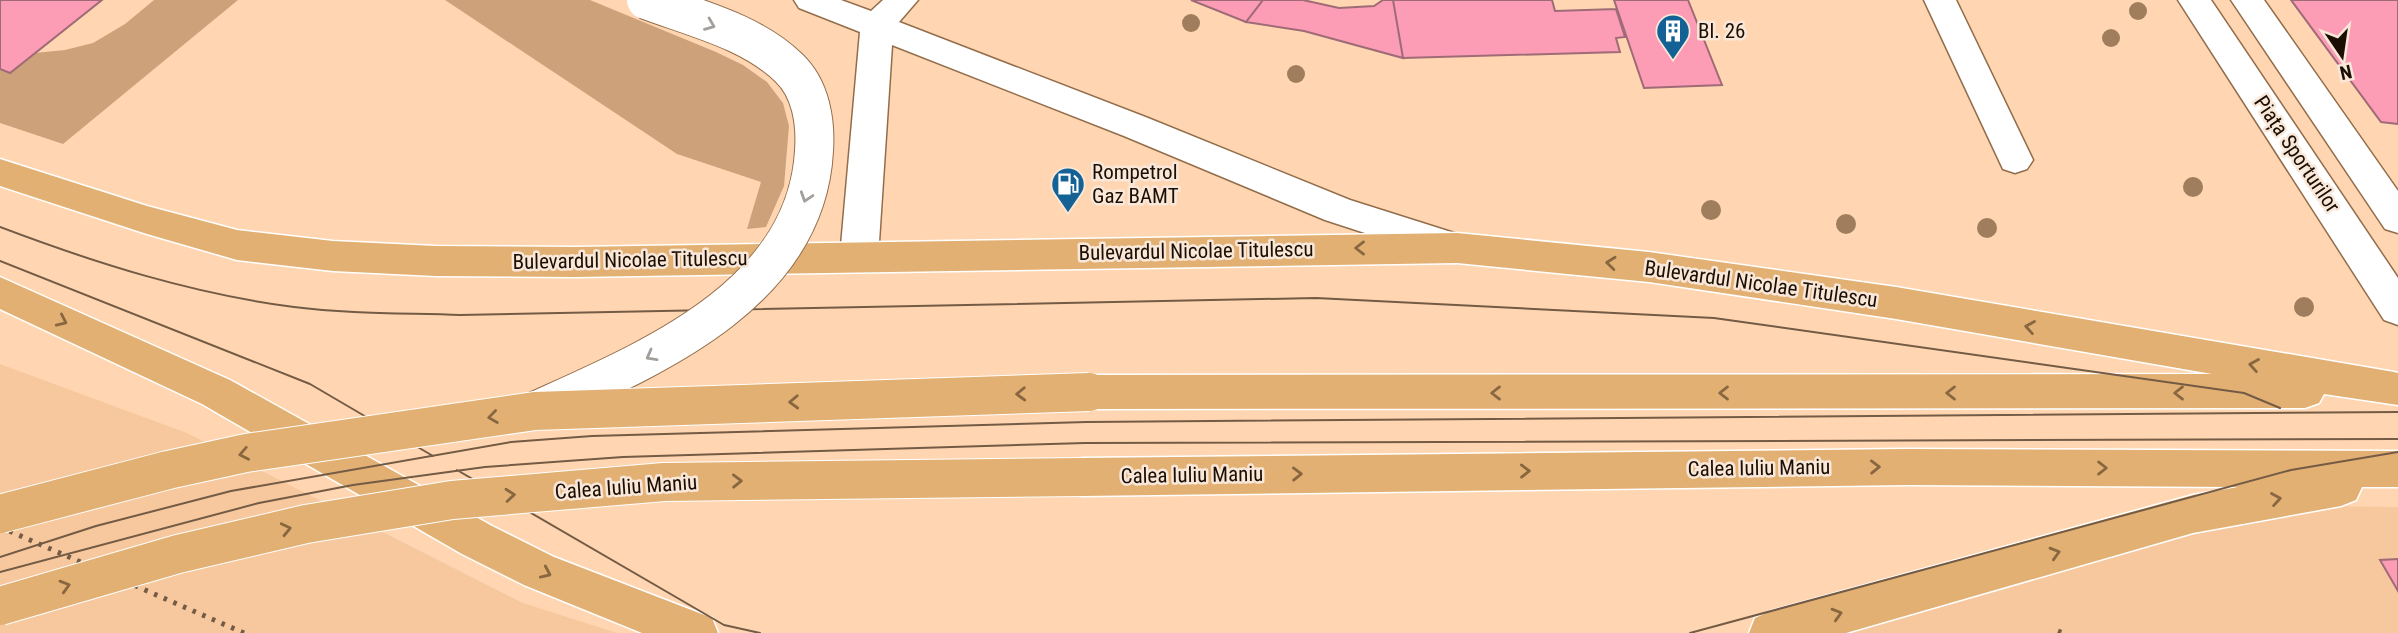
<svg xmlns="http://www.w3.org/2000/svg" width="2398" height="633" viewBox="0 0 2398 633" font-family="'Roboto Condensed',sans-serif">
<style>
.built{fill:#f7c89e}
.green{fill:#cda27b}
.building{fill:#fc9cb5;stroke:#9e6b77;stroke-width:2}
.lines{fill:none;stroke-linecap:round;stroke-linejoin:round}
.minor-casing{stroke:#926d4b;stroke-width:3}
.major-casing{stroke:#fff;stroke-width:3}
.minor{fill:#fff;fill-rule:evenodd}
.major{fill:#e2b073;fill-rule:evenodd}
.tram{stroke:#735b45;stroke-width:2}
.rail{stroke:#735b45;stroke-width:5;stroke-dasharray:3.5 7;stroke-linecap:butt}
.minor-bridge-casing{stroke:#926d4b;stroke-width:40;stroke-linecap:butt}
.major-bridge-casing{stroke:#fff;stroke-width:40;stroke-linecap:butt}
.minor-bridge{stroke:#fff;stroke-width:38}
.major-bridge{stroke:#e2b073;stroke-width:38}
.tree{fill:#9f7d5d}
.oneway{stroke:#a49f9a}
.oneway2{stroke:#886740}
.labels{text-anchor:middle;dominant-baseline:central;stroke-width:5;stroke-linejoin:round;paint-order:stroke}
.poi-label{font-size:21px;fill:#1b0e02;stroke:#f9e8da;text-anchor:start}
.street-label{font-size:21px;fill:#1b0e02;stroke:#f9e8da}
</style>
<rect width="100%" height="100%" fill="#ffd6b1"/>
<path class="built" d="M 0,364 L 187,433 L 523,603 L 617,633 L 0,633 Z
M 2313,506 L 2398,507 L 2398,633 L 1822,633 L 2202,522 Z"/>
<path class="green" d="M 154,0 L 238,0 L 63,144 L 0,123 L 0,69 L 10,73 L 35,53 L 65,50 L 93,43 L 125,24 Z
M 445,0 L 590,0 L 716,52 L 743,65 L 767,82 L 783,103 L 789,126 L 784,186 L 766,227 L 747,229 L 761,182 L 677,154 Z"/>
<path class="building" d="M 0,0 L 102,0 L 10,73 L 0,69 Z
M 1191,0 L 1263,0 L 1246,22 Z
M 1263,0 L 1303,0 L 1339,8 L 1374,6 L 1383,0 L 1393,0 L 1403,58 L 1304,31 L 1246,22 Z
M 1393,0 L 1552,0 L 1555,11 L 1616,9 L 1625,37 L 1616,38 L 1620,52 L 1403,58 Z
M 1614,0 L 1688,0 L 1722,85 L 1644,88 Z
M 2291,0 L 2398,0 L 2398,124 L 2381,122 Z
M 2398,559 L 2398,591 L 2380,560 Z"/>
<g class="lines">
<g class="minor-casing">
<path id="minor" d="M 794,0 L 841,0 L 871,11 L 883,0 L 918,0 L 899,22 L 1148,118 L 1350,200 L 1470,238 L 1476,248 L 1470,258 L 1457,263 L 1325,220 L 1124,136 L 892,45 L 878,257 L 872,267 L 859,272 L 846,267 L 840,257 L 860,32 L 799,8 Z
M 1924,0 L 1956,0 L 2033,160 L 2027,169 L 2015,173 L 2003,169 Z
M 2178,0 L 2211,0 L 2398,278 L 2398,325 L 2384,320 Z
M 2231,0 L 2264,0 L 2398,191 L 2398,233 L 2385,229 Z"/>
</g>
<g class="major-casing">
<path id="major" d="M 0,159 L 147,206 L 237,230 L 333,241 L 436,246 L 575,247 L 1457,233 L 1649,252 L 1896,287 L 2394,372 L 2398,373 L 2398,405 L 2324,394 L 2319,403 L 2305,408 L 1089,409 L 1075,404 L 1069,392 L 1075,380 L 1089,375 L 2212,374 L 1896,319 L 1649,282 L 1457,263 L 575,277 L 436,276 L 333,271 L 237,260 L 147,234 L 0,186 Z
M 0,277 L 230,380 L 492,526 L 554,557 L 712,618 L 718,633 L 642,633 L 524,585 L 462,554 L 202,404 L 0,309 Z
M 1906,449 L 2398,451 L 2398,487 L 2362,487 L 2356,500 L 2341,506 L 2193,533 L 1846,633 L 1749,633 L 1755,618 L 1771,611 L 2193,495 L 2238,487 L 1906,485 L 1082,496 L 1067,490 L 1061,477 L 1067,464 L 1082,458 Z"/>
</g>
<use href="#minor" class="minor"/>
<use href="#major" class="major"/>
<path class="tram" d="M 0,227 C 95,263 193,294 294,307 C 349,314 405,313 460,315 L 1316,298 L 1714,318 L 2244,393 L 2280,408
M 0,261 L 310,384 L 433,456
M 457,470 L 724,625 L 760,633
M 0,557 L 96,526 L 231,491 L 511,442 L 592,436 L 1087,422 L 2398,412
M 0,572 L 259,503 L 353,485 L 485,467 L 623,457 L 1085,443 L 2398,439
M 1690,633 L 2291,470 L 2398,452"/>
<path class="rail" d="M 0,527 L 244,633
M 2058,631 L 2063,633"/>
<g class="minor-bridge-casing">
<path id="minor-bridge" d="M 535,411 C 648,360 806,296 814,151 C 816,122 811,89 789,68 C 751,31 694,18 646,0"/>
</g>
<g class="major-bridge-casing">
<path id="major-bridge" d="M 0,514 L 168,470 L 246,453 L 535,411 L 1089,392
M 0,606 L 178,554 L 306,524 L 452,500 L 664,482 L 1082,477"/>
</g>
<use href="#minor-bridge" class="minor-bridge"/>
<use href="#major-bridge" class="major-bridge"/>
</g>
<g class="tree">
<circle cx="2138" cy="11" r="9"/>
<circle cx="1191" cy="23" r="9"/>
<circle cx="2111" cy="38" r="9"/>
<circle cx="1296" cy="74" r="9"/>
<circle cx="2193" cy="187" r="10"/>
<circle cx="1711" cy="210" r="10"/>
<circle cx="1846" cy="224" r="10"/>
<circle cx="1987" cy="228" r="10"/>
<circle cx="2304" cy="307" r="10"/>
</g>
<defs><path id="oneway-chevron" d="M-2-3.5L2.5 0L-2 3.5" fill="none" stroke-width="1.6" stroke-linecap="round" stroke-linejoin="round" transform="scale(1.75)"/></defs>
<g class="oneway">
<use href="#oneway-chevron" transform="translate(710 25) rotate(22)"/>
<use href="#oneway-chevron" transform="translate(806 197) rotate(108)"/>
<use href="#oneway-chevron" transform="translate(651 356) rotate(151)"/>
</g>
<g class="oneway2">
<use href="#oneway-chevron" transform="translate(1360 248) rotate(180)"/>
<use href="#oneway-chevron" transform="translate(1611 263) rotate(-174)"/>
<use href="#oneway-chevron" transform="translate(62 321) rotate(25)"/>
<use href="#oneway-chevron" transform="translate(2030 327) rotate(-170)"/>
<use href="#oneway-chevron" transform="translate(2254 365) rotate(-170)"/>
<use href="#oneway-chevron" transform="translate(1496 393) rotate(-180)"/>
<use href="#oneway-chevron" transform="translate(1724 393) rotate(-180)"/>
<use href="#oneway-chevron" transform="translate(1951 393) rotate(180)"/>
<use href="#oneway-chevron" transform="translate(2179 393) rotate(180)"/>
<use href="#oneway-chevron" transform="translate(1021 394) rotate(178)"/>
<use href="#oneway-chevron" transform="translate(794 402) rotate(178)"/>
<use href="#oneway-chevron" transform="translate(493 417) rotate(172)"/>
<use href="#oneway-chevron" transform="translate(244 454) rotate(169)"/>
<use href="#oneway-chevron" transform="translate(1875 467) rotate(-1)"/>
<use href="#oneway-chevron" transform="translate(2102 468)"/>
<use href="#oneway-chevron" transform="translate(1525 471) rotate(-1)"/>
<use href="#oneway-chevron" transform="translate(1297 474) rotate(-1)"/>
<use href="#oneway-chevron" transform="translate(737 481) rotate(-1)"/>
<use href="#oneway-chevron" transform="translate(510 495) rotate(-5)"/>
<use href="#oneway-chevron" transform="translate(2276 499) rotate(-10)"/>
<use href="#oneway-chevron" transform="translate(286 529) rotate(-13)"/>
<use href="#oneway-chevron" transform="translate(2055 553) rotate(-16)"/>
<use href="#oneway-chevron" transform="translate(546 573) rotate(24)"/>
<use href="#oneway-chevron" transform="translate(65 586) rotate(-16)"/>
<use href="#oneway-chevron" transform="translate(1837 614) rotate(-16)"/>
</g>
<defs>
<g id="building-pin" transform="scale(1.75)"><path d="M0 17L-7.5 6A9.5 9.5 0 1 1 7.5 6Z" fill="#146295" stroke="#f9e8da"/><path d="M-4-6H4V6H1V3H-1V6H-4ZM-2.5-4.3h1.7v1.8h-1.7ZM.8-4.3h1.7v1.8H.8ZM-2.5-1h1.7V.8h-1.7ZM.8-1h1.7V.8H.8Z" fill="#fff"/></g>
<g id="fuel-pin" transform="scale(1.75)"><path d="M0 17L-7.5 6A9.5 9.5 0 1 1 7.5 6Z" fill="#146295" stroke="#f9e8da"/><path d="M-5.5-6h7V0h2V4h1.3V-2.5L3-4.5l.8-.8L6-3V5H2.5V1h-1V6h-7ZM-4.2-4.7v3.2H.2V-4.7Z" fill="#fff"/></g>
</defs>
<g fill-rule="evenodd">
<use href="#building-pin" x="1673" y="31"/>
<use href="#fuel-pin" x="1068" y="184"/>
</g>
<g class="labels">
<g class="poi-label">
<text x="1698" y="31">Bl. 26</text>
<text x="1092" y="172">Rompetrol<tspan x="1092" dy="24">Gaz BAMT</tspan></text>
</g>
<g class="street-label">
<text transform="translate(2297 154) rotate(56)">Piața Sporturilor</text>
<text transform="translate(1196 251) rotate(-1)">Bulevardul Nicolae Titulescu</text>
<text transform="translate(630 260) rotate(-1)">Bulevardul Nicolae Titulescu</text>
<text transform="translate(1761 284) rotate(8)">Bulevardul Nicolae Titulescu</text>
<text transform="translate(1759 468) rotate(-1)">Calea Iuliu Maniu</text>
<text transform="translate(1192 475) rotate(-1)">Calea Iuliu Maniu</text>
<text transform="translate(626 487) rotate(-4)">Calea Iuliu Maniu</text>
</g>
</g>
<g transform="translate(2342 56) rotate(167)" stroke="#f9e8da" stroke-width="5" paint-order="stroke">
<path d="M0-5L12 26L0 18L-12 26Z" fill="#1b0e02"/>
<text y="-10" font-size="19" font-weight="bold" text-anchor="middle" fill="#1b0e02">N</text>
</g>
</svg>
